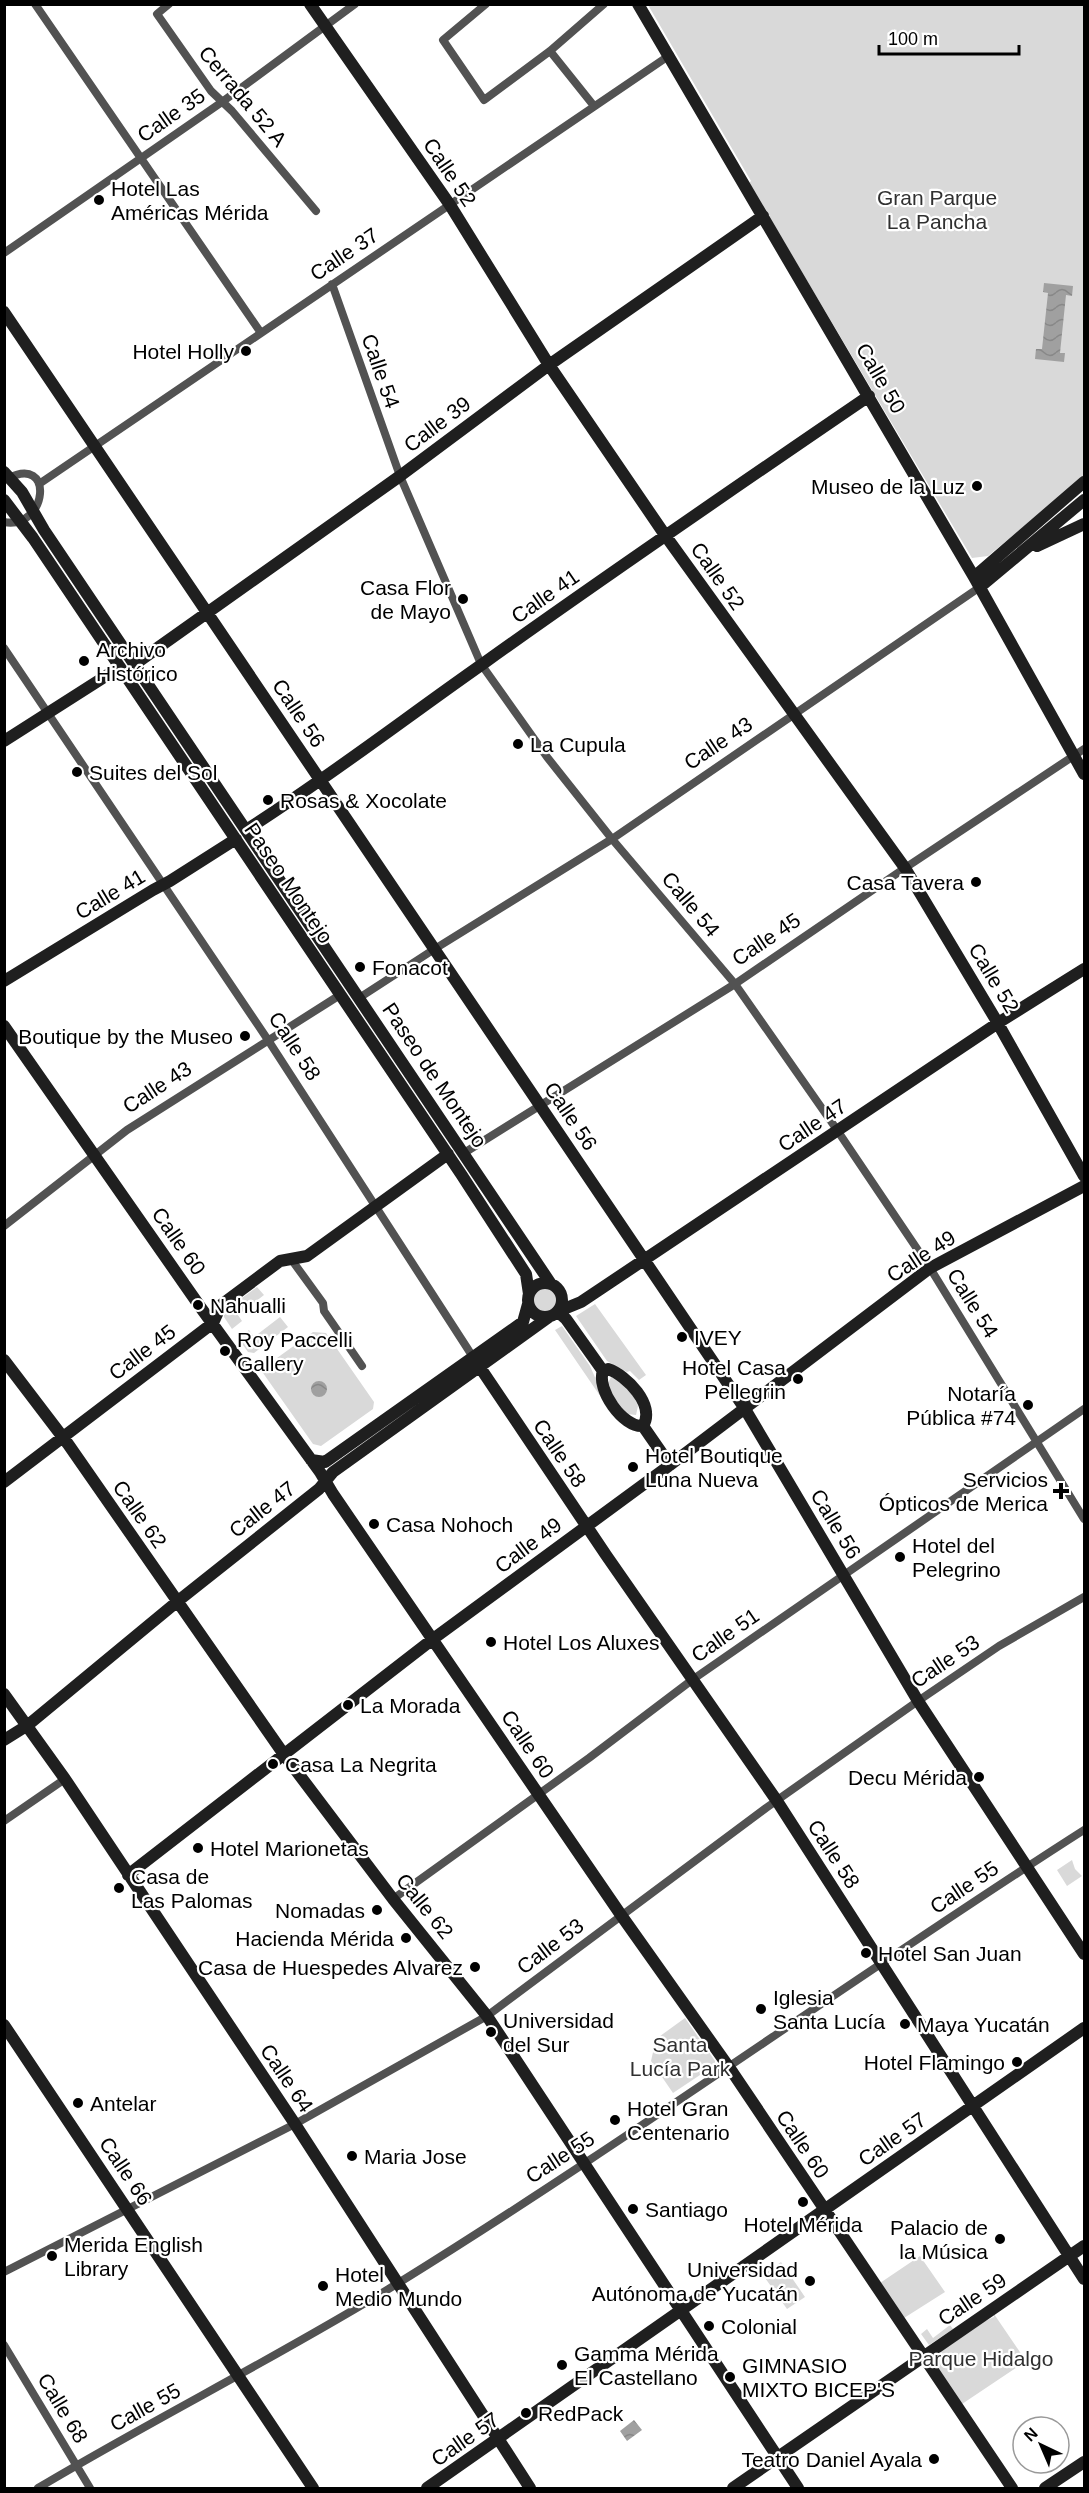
<svg xmlns="http://www.w3.org/2000/svg" width="1089" height="2493" viewBox="0 0 1089 2493" font-family="Arial,sans-serif">
<style>
.green{fill:#d9d9d9}
.water{fill:url(#water-waves)}
.lines{fill:none;stroke-linecap:round;stroke-linejoin:round}
.street{stroke:#525252;stroke-width:8}
.secondary{stroke:#1f1f1f;stroke-width:12}
.poi-dot{fill:#000;stroke:#fff;stroke-width:2}
.labels{text-anchor:middle;dominant-baseline:central;stroke-width:4.5;stroke-linejoin:round;paint-order:stroke}
.street-label{font-size:21px;fill:#000;stroke:#fff}
.poi-label{font-size:21px;fill:#000;stroke:#fff;text-anchor:start}
.park-label{font-size:21px;fill:#303030;stroke:#fff}
</style>
<defs>
<pattern id="water-waves" width="16" height="10" patternUnits="userSpaceOnUse" patternTransform="scale(1.5)"><rect width="16" height="10" fill="#a0a0a0"/><path d="M0 5q4-4 8 0t8 0" fill="none" stroke="#888"/></pattern>
</defs>
<rect width="100%" height="100%" fill="#fff"/>
<path class="green" d="M 648,5 L 1084,5 L 1084,483 L 1081,479 L 988,556 L 972,558 L 749,183 L 751,181 Z
M 257,1287 L 264,1295 L 238,1315 L 242,1321 L 232,1329 L 224,1317 L 224,1311 Z
M533 1300a12 12 0 1 1 24 0a12 12 0 1 1-24 0Z
M 595,1304 L 646,1375 L 639,1380 L 630,1371 L 627,1372 L 607,1361 L 576,1316 Z
M 280,1317 L 288,1327 L 254,1353 L 248,1352 L 238,1338 L 249,1330 L 254,1337 Z
M 562,1326 L 590,1366 L 609,1409 L 555,1330 Z
M 313,1332 L 326,1333 L 374,1402 L 373,1409 L 321,1446 L 313,1444 L 263,1373 L 264,1368 L 276,1359 L 278,1362 L 281,1359 L 277,1358 Z
M 611,1377 C 624,1377 633,1395 638,1406 L 636,1415 L 627,1414 L 610,1393 L 608,1383 Z
M 1072,1860 L 1075,1869 L 1082,1876 L 1067,1886 L 1057,1870 Z
M 685,2018 L 715,2061 L 715,2065 L 673,2093 L 651,2061 L 656,2039 Z
M 920,2256 L 945,2292 L 904,2318 L 880,2283 Z
M 781,2262 L 805,2297 L 787,2309 L 763,2275 Z
M 994,2314 L 1026,2361 L 962,2404 L 933,2361 L 934,2356 L 981,2323 L 994,2317 Z
M 950,2325 L 953,2329 L 929,2345 L 921,2334 L 927,2329 L 933,2338 Z"/>
<path class="water" d="M 1044,283 L 1073,286 L 1072,296 L 1066,295 L 1060,353 L 1065,353 L 1064,362 L 1035,359 L 1036,349 L 1042,349 L 1048,293 L 1043,292 Z
M311 1389a8 8 0 1 1 16 0a8 8 0 1 1-16 0Z
M 634,2420 L 642,2430 L 627,2441 L 620,2431 Z"/>
<g class="lines">
<path class="street" d="M 35,4 L 261,333
M 169,4 L 157,14 L 211,91 L 232,111 L 316,211
M 486,4 L 443,40 L 484,100 L 550,51 L 604,4
M 550,51 L 594,106
M 4,253 L 222,102 L 355,4
M 332,284 L 400,476 L 481,664 L 547,757 L 612,839 L 735,984 L 835,1127 L 930,1268 L 1084,1519
M 39,484 L 670,55
M 4,522 C 48,530 55,453 7,479
M 4,648 L 268,1040 L 473,1357
M 359,998 L 433,950 L 612,839 L 980,587
M 464,1153 L 735,984 L 905,868 L 1084,749
M 4,1226 L 127,1130 L 340,995
M 291,1259 L 323,1303 L 324,1311 L 362,1366
M 4,1821 L 65,1779
M 393,1899 L 589,1758 L 692,1680 L 1084,1409
M 4,2272 L 295,2124 L 487,2016 L 766,1808 L 918,1701 L 999,1646 L 1084,1597
M 4,2345 L 90,2488
M 38,2488 C 157,2417 282,2355 400,2282 C 632,2138 854,1977 1084,1830"/>
<path class="secondary" d="M 310,4 L 450,205 L 549,365 L 665,535 L 905,868 L 996,1020 L 1084,1176
M 638,4 L 974,577 L 1084,774
M 4,312 L 745,1409 L 918,1701 L 1084,1954
M 4,472 L 22,492 L 44,530 L 551,1284
M 4,500 L 33,538 L 461,1174 L 526,1274 L 529,1294
M 1037,546 L 1084,524
M 974,577 L 1084,482
M 980,587 L 1084,500
M 135,664 L 400,476 L 549,365 L 763,216
M 4,741 L 120,667
M 246,830 C 328,778 404,719 484,663 C 611,572 740,484 869,396
M 4,981 L 153,890 L 170,881 L 236,839
M 4,1026 L 201,1308 L 320,1472 L 333,1494 L 621,1915 L 733,2073 L 1012,2488
M528 1300a17 17 0 1 1 34 0a17 17 0 1 1-34 0Z
M 559,1311 L 581,1302 L 998,1023 L 1084,969
M 558,1312 L 566,1319 L 603,1371
M 473,1357 L 606,1555 L 777,1801 L 1084,2279
M 4,1360 L 68,1444 L 285,1756 L 393,1899 L 487,2016 L 798,2488
M 603,1371 C 596,1389 623,1428 643,1426 L 670,1465
M 603,1371 L 608,1369 C 626,1375 656,1405 643,1426
M 311,1460 L 325,1462 L 523,1322 L 528,1304
M 4,1482 L 213,1323 L 221,1305 L 280,1261 L 307,1256 L 448,1154
M 4,1694 L 65,1779 L 295,2124 L 530,2488
M 4,1740 L 28,1725 L 178,1601 L 319,1489 L 333,1472 L 549,1317
M 128,1875 L 433,1639 L 670,1465 L 930,1268 L 1084,1186
M 4,2025 L 313,2488
M 427,2488 L 1084,2028
M 733,2488 L 1084,2246
M 1045,2488 L 1084,2462"/>
</g>
<g class="poi-dot">
<circle cx="99" cy="200" r="6"/>
<circle cx="246" cy="351" r="6"/>
<circle cx="977" cy="486" r="6"/>
<circle cx="463" cy="599" r="6"/>
<circle cx="84" cy="661" r="6"/>
<circle cx="518" cy="744" r="6"/>
<circle cx="77" cy="772" r="6"/>
<circle cx="268" cy="800" r="6"/>
<circle cx="976" cy="882" r="6"/>
<circle cx="360" cy="967" r="6"/>
<circle cx="245" cy="1036" r="6"/>
<circle cx="198" cy="1305" r="6"/>
<circle cx="682" cy="1337" r="6"/>
<circle cx="225" cy="1351" r="6"/>
<circle cx="798" cy="1379" r="6"/>
<circle cx="1028" cy="1405" r="6"/>
<circle cx="633" cy="1467" r="6"/>
<path d="M1058 1482h6v6h6v6h-6v6h-6v-6h-6v-6h6z"/>
<circle cx="374" cy="1524" r="6"/>
<circle cx="900" cy="1557" r="6"/>
<circle cx="491" cy="1642" r="6"/>
<circle cx="348" cy="1705" r="6"/>
<circle cx="273" cy="1764" r="6"/>
<circle cx="979" cy="1777" r="6"/>
<circle cx="198" cy="1848" r="6"/>
<circle cx="119" cy="1888" r="6"/>
<circle cx="377" cy="1910" r="6"/>
<circle cx="406" cy="1938" r="6"/>
<circle cx="866" cy="1953" r="6"/>
<circle cx="475" cy="1967" r="6"/>
<circle cx="761" cy="2009" r="6"/>
<circle cx="905" cy="2024" r="6"/>
<circle cx="491" cy="2032" r="6"/>
<circle cx="1017" cy="2062" r="6"/>
<circle cx="78" cy="2103" r="6"/>
<circle cx="615" cy="2120" r="6"/>
<circle cx="352" cy="2156" r="6"/>
<circle cx="803" cy="2202" r="6"/>
<circle cx="633" cy="2209" r="6"/>
<circle cx="1000" cy="2239" r="6"/>
<circle cx="52" cy="2256" r="6"/>
<circle cx="810" cy="2281" r="6"/>
<circle cx="323" cy="2286" r="6"/>
<circle cx="709" cy="2326" r="6"/>
<circle cx="562" cy="2365" r="6"/>
<circle cx="730" cy="2377" r="6"/>
<circle cx="526" cy="2413" r="6"/>
<circle cx="934" cy="2459" r="6"/>
</g>
<g class="labels">
<g class="street-label">
<text transform="translate(243 96) rotate(50)">Cerrada 52 A</text>
<text transform="translate(171 115) rotate(-35)">Calle 35</text>
<text transform="translate(450 172) rotate(56)">Calle 52</text>
<text transform="translate(344 254) rotate(-34)">Calle 37</text>
<text transform="translate(381 371) rotate(71)">Calle 54</text>
<text transform="translate(881 378) rotate(60)">Calle 50</text>
<text transform="translate(437 424) rotate(-37)">Calle 39</text>
<text transform="translate(718 576) rotate(55)">Calle 52</text>
<text transform="translate(545 596) rotate(-35)">Calle 41</text>
<text transform="translate(299 713) rotate(56)">Calle 56</text>
<text transform="translate(718 743) rotate(-34)">Calle 43</text>
<text transform="translate(289 883) rotate(56)">Paseo Montejo</text>
<text transform="translate(110 894) rotate(-31)">Calle 41</text>
<text transform="translate(691 904) rotate(50)">Calle 54</text>
<text transform="translate(766 939) rotate(-34)">Calle 45</text>
<text transform="translate(994 978) rotate(59)">Calle 52</text>
<text transform="translate(295 1046) rotate(57)">Calle 58</text>
<text transform="translate(435 1075) rotate(56)">Paseo de Montejo</text>
<text transform="translate(157 1087) rotate(-33)">Calle 43</text>
<text transform="translate(571 1116) rotate(56)">Calle 56</text>
<text transform="translate(812 1125) rotate(-34)">Calle 47</text>
<text transform="translate(179 1241) rotate(55)">Calle 60</text>
<text transform="translate(921 1256) rotate(-33)">Calle 49</text>
<text transform="translate(973 1303) rotate(58)">Calle 54</text>
<text transform="translate(142 1352) rotate(-37)">Calle 45</text>
<text transform="translate(560 1453) rotate(56)">Calle 58</text>
<text transform="translate(262 1509) rotate(-38)">Calle 47</text>
<text transform="translate(140 1514) rotate(55)">Calle 62</text>
<text transform="translate(836 1524) rotate(59)">Calle 56</text>
<text transform="translate(528 1545) rotate(-37)">Calle 49</text>
<text transform="translate(725 1635) rotate(-35)">Calle 51</text>
<text transform="translate(945 1661) rotate(-34)">Calle 53</text>
<text transform="translate(528 1744) rotate(56)">Calle 60</text>
<text transform="translate(834 1854) rotate(57)">Calle 58</text>
<text transform="translate(964 1887) rotate(-34)">Calle 55</text>
<text transform="translate(425 1906) rotate(51)">Calle 62</text>
<text transform="translate(550 1946) rotate(-37)">Calle 53</text>
<text transform="translate(287 2078) rotate(56)">Calle 64</text>
<text transform="translate(892 2139) rotate(-35)">Calle 57</text>
<text transform="translate(803 2144) rotate(56)">Calle 60</text>
<text transform="translate(560 2157) rotate(-33)">Calle 55</text>
<text transform="translate(126 2171) rotate(56)">Calle 66</text>
<text transform="translate(972 2299) rotate(-34)">Calle 59</text>
<text transform="translate(145 2407) rotate(-29)">Calle 55</text>
<text transform="translate(63 2408) rotate(59)">Calle 68</text>
<text transform="translate(465 2439) rotate(-35)">Calle 57</text>
</g>
<g class="poi-label">
<text x="111" y="188">Hotel Las<tspan x="111" dy="24">Américas Mérida</tspan></text>
<text x="234" y="351" text-anchor="end">Hotel Holly</text>
<text x="965" y="486" text-anchor="end">Museo de la Luz</text>
<text x="451" y="587" text-anchor="end">Casa Flor<tspan x="451" dy="24">de Mayo</tspan></text>
<text x="96" y="649">Archivo<tspan x="96" dy="24">Histórico</tspan></text>
<text x="530" y="744">La Cupula</text>
<text x="89" y="772">Suites del Sol</text>
<text x="280" y="800">Rosas &amp; Xocolate</text>
<text x="964" y="882" text-anchor="end">Casa Tavera</text>
<text x="372" y="967">Fonacot</text>
<text x="233" y="1036" text-anchor="end">Boutique by the Museo</text>
<text x="210" y="1305">Nahualli</text>
<text x="694" y="1337">IVEY</text>
<text x="237" y="1339">Roy Paccelli<tspan x="237" dy="24">Gallery</tspan></text>
<text x="786" y="1367" text-anchor="end">Hotel Casa<tspan x="786" dy="24">Pellegrin</tspan></text>
<text x="1016" y="1393" text-anchor="end">Notaría<tspan x="1016" dy="24">Pública #74</tspan></text>
<text x="645" y="1455">Hotel Boutique<tspan x="645" dy="24">Luna Nueva</tspan></text>
<text x="1048" y="1479" text-anchor="end">Servicios<tspan x="1048" dy="24">Ópticos de Merica</tspan></text>
<text x="386" y="1524">Casa Nohoch</text>
<text x="912" y="1545">Hotel del<tspan x="912" dy="24">Pelegrino</tspan></text>
<text x="503" y="1642">Hotel Los Aluxes</text>
<text x="360" y="1705">La Morada</text>
<text x="285" y="1764">Casa La Negrita</text>
<text x="967" y="1777" text-anchor="end">Decu Mérida</text>
<text x="210" y="1848">Hotel Marionetas</text>
<text x="131" y="1876">Casa de<tspan x="131" dy="24">Las Palomas</tspan></text>
<text x="365" y="1910" text-anchor="end">Nomadas</text>
<text x="394" y="1938" text-anchor="end">Hacienda Mérida</text>
<text x="878" y="1953">Hotel San Juan</text>
<text x="463" y="1967" text-anchor="end">Casa de Huespedes Alvarez</text>
<text x="773" y="1997">Iglesia<tspan x="773" dy="24">Santa Lucía</tspan></text>
<text x="503" y="2020">Universidad<tspan x="503" dy="24">del Sur</tspan></text>
<text x="917" y="2024">Maya Yucatán</text>
<text x="1005" y="2062" text-anchor="end">Hotel Flamingo</text>
<text x="90" y="2103">Antelar</text>
<text x="627" y="2108">Hotel Gran<tspan x="627" dy="24">Centenario</tspan></text>
<text x="364" y="2156">Maria Jose</text>
<text x="645" y="2209">Santiago</text>
<text x="803" y="2224" text-anchor="middle">Hotel Mérida</text>
<text x="988" y="2227" text-anchor="end">Palacio de<tspan x="988" dy="24">la Música</tspan></text>
<text x="64" y="2244">Merida English<tspan x="64" dy="24">Library</tspan></text>
<text x="798" y="2269" text-anchor="end">Universidad<tspan x="798" dy="24">Autónoma de Yucatán</tspan></text>
<text x="335" y="2274">Hotel<tspan x="335" dy="24">Medio Mundo</tspan></text>
<text x="721" y="2326">Colonial</text>
<text x="574" y="2353">Gamma Mérida<tspan x="574" dy="24">El Castellano</tspan></text>
<text x="742" y="2365">GIMNASIO<tspan x="742" dy="24">MIXTO BICEP'S</tspan></text>
<text x="538" y="2413">RedPack</text>
<text x="922" y="2459" text-anchor="end">Teatro Daniel Ayala</text>
</g>
<g class="park-label">
<text x="937" y="197">Gran Parque<tspan x="937" dy="24">La Pancha</tspan></text>
<text x="680" y="2044">Santa<tspan x="680" dy="24">Lucía Park</tspan></text>
<text x="981" y="2358">Parque Hidalgo</text>
</g>
</g>
<rect width="1089" height="2493" fill="none" stroke="#000000" stroke-width="12"/>
<g transform="translate(1041 2445) rotate(316)"><circle r="28" fill="#ffffff" stroke="#999999" stroke-width="1.5"/>
<path d="M0-4.5L10 22L0 15L-10 22Z" fill="#000000"/>
<text y="-9" font-size="16" font-weight="bold" text-anchor="middle" fill="#000000">N</text>
</g>
<path d="M879 45v9h140v-9" fill="none" stroke="#000000" stroke-width="3"/>
<text x="888" y="45" font-size="18" fill="#000000" stroke="#ffffff" stroke-width="4.5" paint-order="stroke">100 m</text>
</svg>
